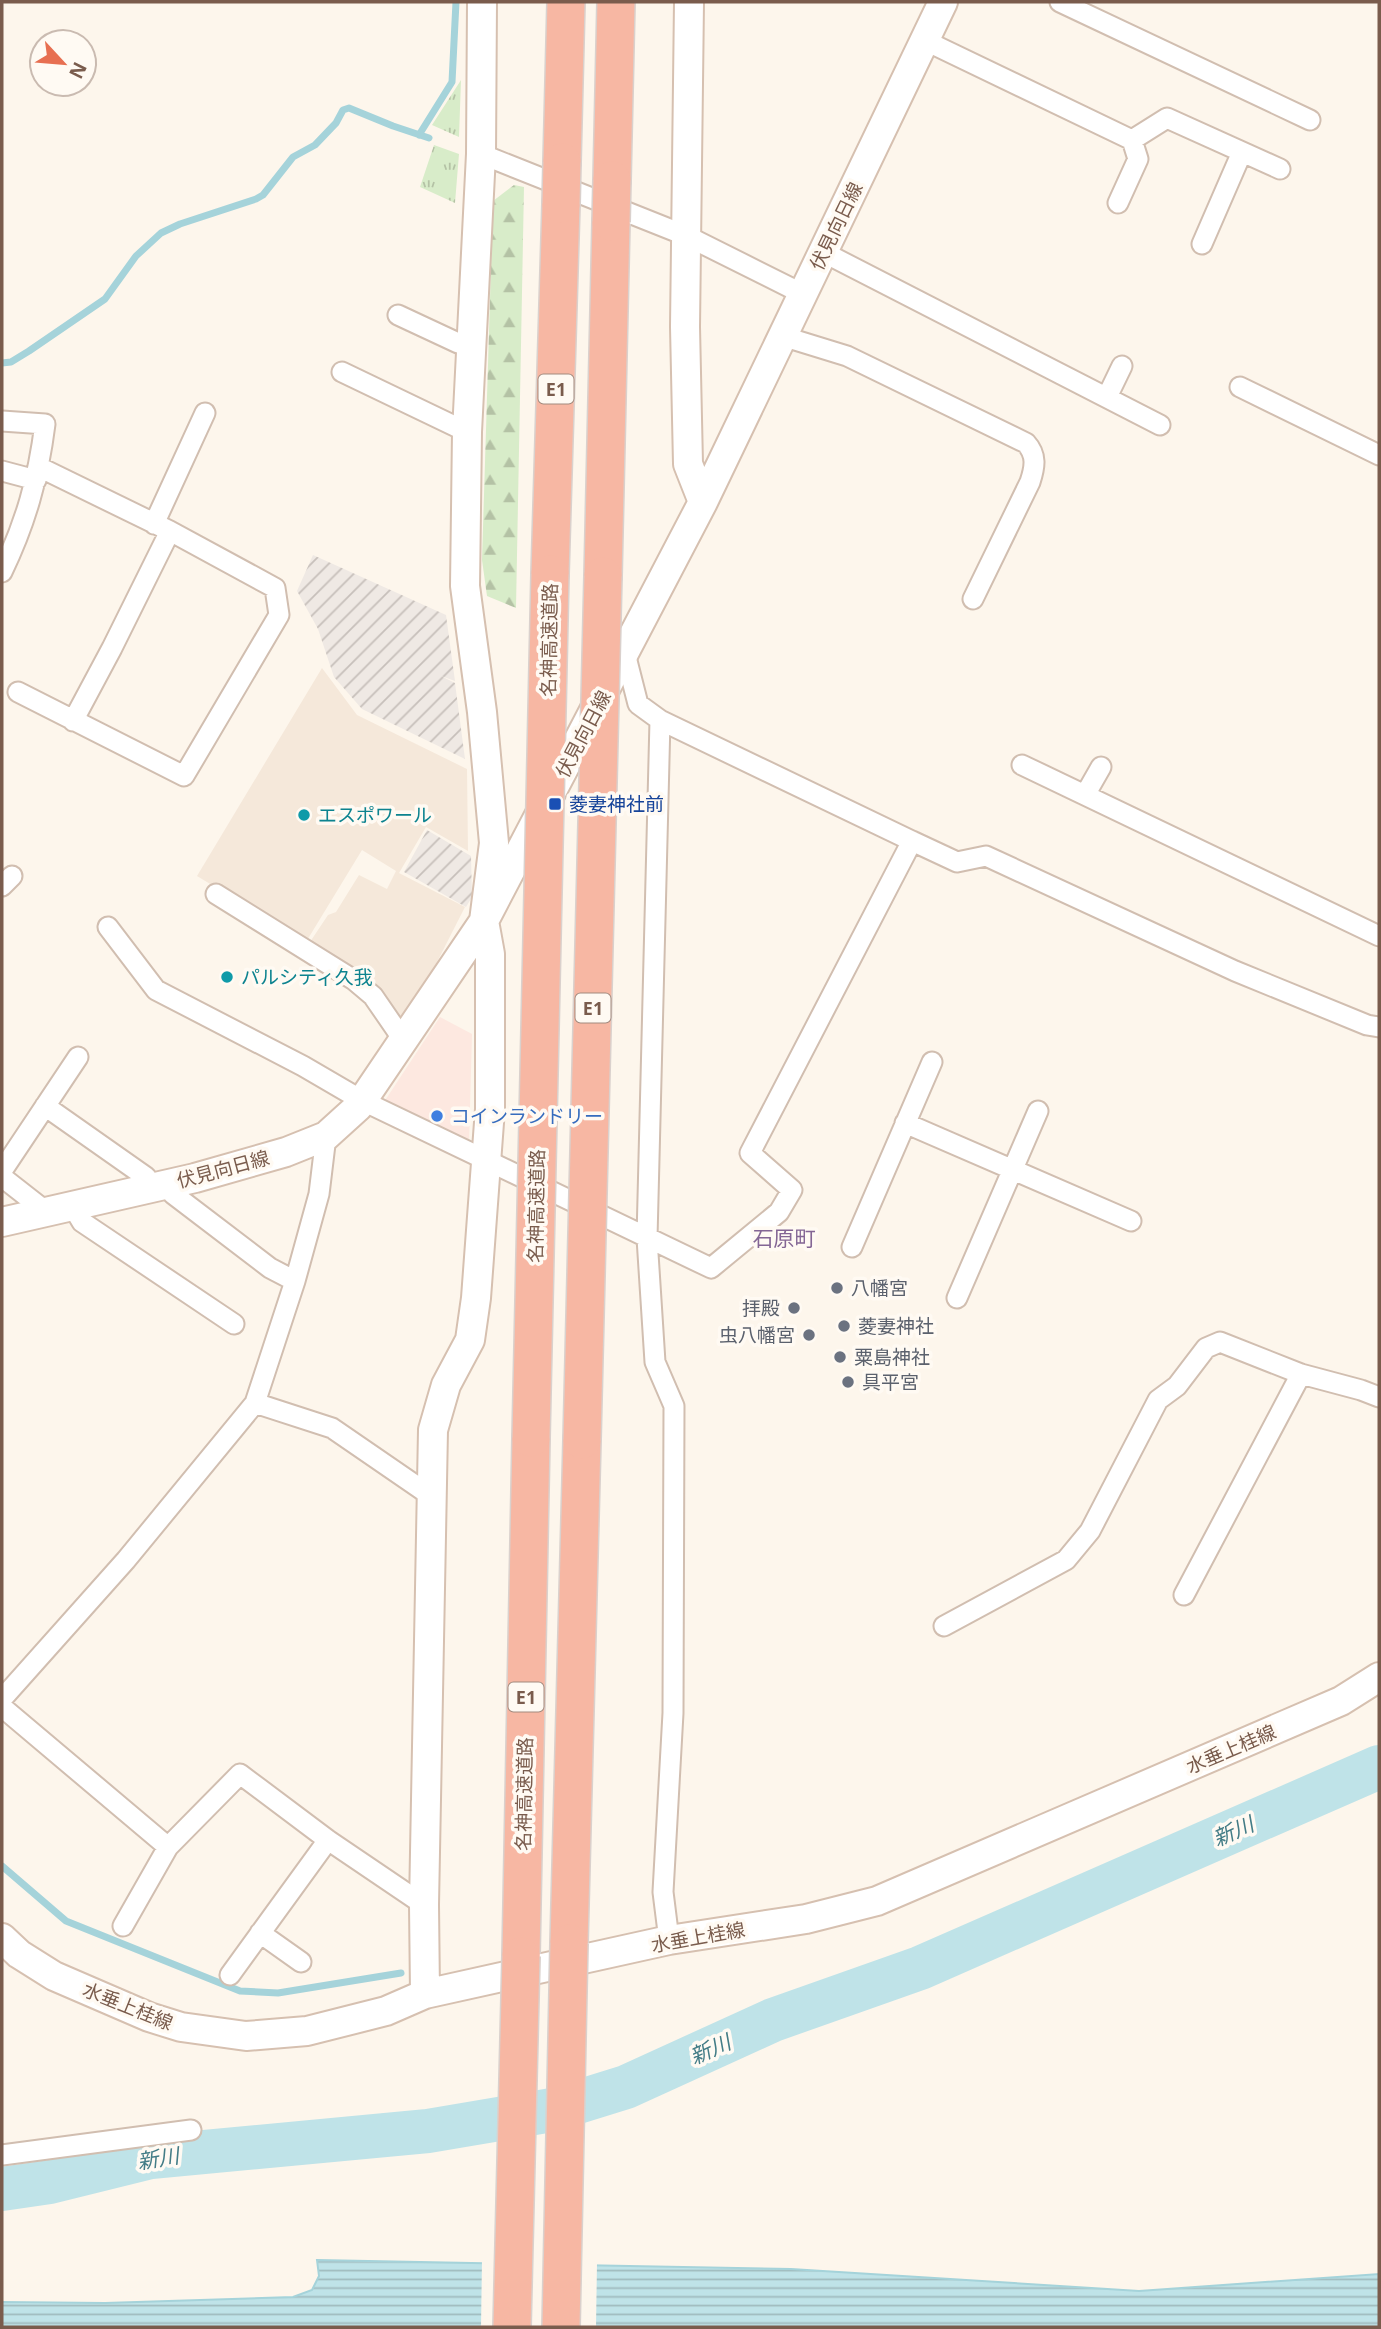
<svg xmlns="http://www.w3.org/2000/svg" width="1381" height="2329" viewBox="0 0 1381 2329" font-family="'Open Sans','Noto Sans JP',sans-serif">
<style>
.residential{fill:#f5e8da}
.commercial{fill:#fde8e0}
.industrial{fill:url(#industrial-furrows)}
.grass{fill:url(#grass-tufts)}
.forest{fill:url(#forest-firs)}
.water{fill:url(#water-rules);stroke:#a5d3da;stroke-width:2}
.pier{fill:#fdf6ec}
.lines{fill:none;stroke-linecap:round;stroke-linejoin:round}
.stream{stroke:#a5d3da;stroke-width:7}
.river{stroke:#bfe3e8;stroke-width:44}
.street-casing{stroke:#d1beb0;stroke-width:23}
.secondary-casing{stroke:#d6c0b0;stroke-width:32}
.highway-casing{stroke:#dad1cd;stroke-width:40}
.street{stroke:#fff;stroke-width:19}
.secondary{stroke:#fff;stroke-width:28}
.highway{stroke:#f7b7a3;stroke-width:37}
.highway-bridge-casing{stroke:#dad1cd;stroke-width:40;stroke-linecap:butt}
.highway-bridge{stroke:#f7b7a3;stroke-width:37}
.transit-dot{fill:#1a4fb4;stroke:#fffaf3;stroke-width:2.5}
.culture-dot{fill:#0f9aa8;stroke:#fffaf3;stroke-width:2.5}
.shop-dot{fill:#3f7fe0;stroke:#fffaf3;stroke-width:2.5}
.worship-dot{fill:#6b7280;stroke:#fffaf3;stroke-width:2.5}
.labels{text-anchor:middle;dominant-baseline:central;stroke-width:7;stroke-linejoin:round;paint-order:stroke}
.shield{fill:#fffaf3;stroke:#a28b7f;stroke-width:2}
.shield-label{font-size:18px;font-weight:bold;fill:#7a5c4d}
.street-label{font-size:19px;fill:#7a5c4d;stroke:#fffaf3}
.transit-label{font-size:19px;fill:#164399;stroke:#fffaf3;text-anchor:start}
.culture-label{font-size:19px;fill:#0d838f;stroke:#fffaf3;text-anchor:start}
.shop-label{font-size:19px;fill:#366cbe;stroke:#fffaf3;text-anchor:start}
.worship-label{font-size:19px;fill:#5b616d;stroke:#fffaf3;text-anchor:start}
.neighbourhood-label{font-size:21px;fill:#846695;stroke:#fffaf3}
.water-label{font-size:21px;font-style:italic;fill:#437c86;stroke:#fffaf3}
</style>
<defs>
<pattern id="industrial-furrows" width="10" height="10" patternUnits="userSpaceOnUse" patternTransform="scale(1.75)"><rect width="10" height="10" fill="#efe9e4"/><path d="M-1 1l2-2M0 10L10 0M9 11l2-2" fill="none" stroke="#c7c0bb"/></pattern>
<pattern id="grass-tufts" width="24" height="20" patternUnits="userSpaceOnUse" patternTransform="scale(1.75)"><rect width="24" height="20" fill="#d8ecc9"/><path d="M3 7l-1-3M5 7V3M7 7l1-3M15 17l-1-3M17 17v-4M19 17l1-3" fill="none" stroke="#b4c2a5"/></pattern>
<pattern id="forest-firs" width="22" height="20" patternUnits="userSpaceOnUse" patternTransform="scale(1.75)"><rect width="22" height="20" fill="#d8ecc9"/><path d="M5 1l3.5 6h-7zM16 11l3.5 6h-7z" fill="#b4c2a5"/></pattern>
<pattern id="water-rules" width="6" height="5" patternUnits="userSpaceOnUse" patternTransform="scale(1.75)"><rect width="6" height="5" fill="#bfe3e8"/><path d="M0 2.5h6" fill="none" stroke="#a0bbbe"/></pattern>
</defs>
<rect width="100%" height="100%" fill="#fdf6ec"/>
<path class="residential" d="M 322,668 L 357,715 L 467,769 L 468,851 L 426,827 L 399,873 L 465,907 L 436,964 L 398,1020 L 310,942 L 328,915 L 336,912 L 359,875 L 387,889 L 396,871 L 362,850 L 306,942 L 197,876 Z"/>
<path class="commercial" d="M 440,1017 L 472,1034 L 469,1144 L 384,1102 Z"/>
<path class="industrial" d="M 313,555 L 446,615 L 455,681 L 441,676 L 455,683 L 465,759 L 362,709 L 334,677 L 318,629 L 297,591 Z
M 427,830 L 471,856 L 472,897 L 466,907 L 404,872 Z"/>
<path class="grass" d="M 461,80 L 459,137 L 432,125 Z
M 434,145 L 459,154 L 455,203 L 420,187 Z"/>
<path class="forest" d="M 514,185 L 524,187 L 516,608 L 487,596 L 482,560 L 493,201 Z"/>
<path class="water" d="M 317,2260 L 791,2269 L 1139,2291 L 1379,2274 L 1379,2327 L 2,2327 L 2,2302 L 105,2303 L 293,2297 L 312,2290 L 319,2276 Z"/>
<path class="pier" d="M 482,2260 L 597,2262 L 596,2327 L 481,2327 Z"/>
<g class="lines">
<path class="stream" d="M 419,135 L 452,82 L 456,2
M 2,363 L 11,362 L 29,351 L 105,299 L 136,256 L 161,233 L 180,224 L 256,199 L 263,195 L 293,157 L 315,145 L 336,123 L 343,110 L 349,108 L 393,126 L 429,138
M 2,1866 L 66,1921 L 240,1991 L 278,1993 L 401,1973"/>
<path class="river" d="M 2,2189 L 50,2182 L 151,2157 L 428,2131 L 552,2110 L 626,2087 L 773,2020 L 920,1968 L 1379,1767"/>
<g class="street-casing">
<path id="street" d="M 1060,2 L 1310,120
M 926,41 L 1132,140 L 1167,118 L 1280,169
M 481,154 L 687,236 L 803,294
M 1118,203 L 1138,159 L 1132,140
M 1202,244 L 1242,152
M 823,252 L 1160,425
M 398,315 L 458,343 L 471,344
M 782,336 L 847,356 L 1026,443 C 1037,455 1035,467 1030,482 L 973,599
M 342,372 L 467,432
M 1240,387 L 1379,455
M 1107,397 L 1122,366
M 2,421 L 45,424 C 38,479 26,522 2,572
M 2,471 L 36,480
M 154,524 L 205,413
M 18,692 L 184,776 L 279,615 L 275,588 L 170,531 L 39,467
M 660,720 L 647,1238 L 655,1362 L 674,1406 L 673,1713 L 663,1892 L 669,1940
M 73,721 L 112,648 L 170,531
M 1022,765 L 1379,936
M 1085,795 L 1101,767
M 912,841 L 957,862 L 986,856 L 1235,971 L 1367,1025 L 1379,1027
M 2,886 L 12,876
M 216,894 L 354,980 L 373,996 L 404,1041
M 108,927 L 156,990 L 303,1066 L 363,1101 L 711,1268 L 779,1212 L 792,1190 L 750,1153 L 912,841 L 660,720 L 638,704 L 625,653
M 45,1106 L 146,1177 L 149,1189
M 905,1123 L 1131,1221
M 2,1171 L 78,1057
M 2,1177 L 48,1213
M 169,1184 L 173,1194 L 270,1268 L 295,1281
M 73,1207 L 82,1222 L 234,1324
M 852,1247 L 932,1062
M 957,1298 L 1038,1111
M 255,1403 L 332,1428 L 431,1496
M 1184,1595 L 1301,1374
M 944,1626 L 1066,1560 L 1090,1531 L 1158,1400 L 1177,1386 L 1206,1348 L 1220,1342 L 1301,1374 L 1361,1390 L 1379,1397
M 2,1699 L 126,1560 L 255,1403 L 295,1281 L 319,1194 L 326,1136
M 2,1707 L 168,1847
M 123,1926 L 168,1847 L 240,1774 L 328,1840 L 424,1905
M 260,1933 L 301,1962
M 230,1975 L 328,1840
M 2,2155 L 191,2130"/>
</g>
<g class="secondary-casing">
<path id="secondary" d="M 689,2 L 685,327 L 688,464 L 703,502
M 2,1222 L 195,1178 L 286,1152 L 326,1136 L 358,1107 L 484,921 L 703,502 L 943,2
M 2,1938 L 19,1954 L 54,1976 L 149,2017 L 181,2027 L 246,2036 L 307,2031 L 386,2011 L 425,1994 L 669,1940 L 806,1919 L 877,1901 L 1341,1701 L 1379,1677
M 425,1994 L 424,1905 L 433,1430 L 446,1385 L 470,1340 L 476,1298 L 490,1109 L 490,954 L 484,921 L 494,843 L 482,712 L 465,586 L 467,432 L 481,154 L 482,2"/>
</g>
<g class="highway-casing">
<path id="highway" d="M 562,162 L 566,2
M 612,180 L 616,2
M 550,574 L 561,204
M 603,576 L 611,222
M 569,1943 L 582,1440
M 521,1956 L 531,1438"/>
</g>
<use href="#street" class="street"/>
<use href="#secondary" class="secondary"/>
<use href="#highway" class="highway"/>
<g class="highway-bridge-casing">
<path id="highway-bridge" d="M 561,204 L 562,162
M 611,222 L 612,180
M 531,1438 L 550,574
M 582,1440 L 603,576
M 512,2327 L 521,1956
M 561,2327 L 569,1943"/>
</g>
<use href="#highway-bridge" class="highway-bridge"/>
</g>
<rect class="transit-dot" x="548" y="797" width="14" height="14" rx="3.5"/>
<g class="culture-dot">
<circle cx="304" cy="815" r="7"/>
<circle cx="227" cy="977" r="7"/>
</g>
<circle class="shop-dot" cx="437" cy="1116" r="7"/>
<g class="worship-dot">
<circle cx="837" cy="1288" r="7"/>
<circle cx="794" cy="1308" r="7"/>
<circle cx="844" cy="1326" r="7"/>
<circle cx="809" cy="1335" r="7"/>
<circle cx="840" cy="1357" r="7"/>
<circle cx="848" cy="1382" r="7"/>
</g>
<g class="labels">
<g class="shield">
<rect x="538.5" y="374.5" width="35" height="29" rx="5"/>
<rect x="575.5" y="993.5" width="35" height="29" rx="5"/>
<rect x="508.5" y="1682.5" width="35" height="29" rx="5"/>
</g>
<g class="shield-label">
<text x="556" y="389">E1</text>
<text x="593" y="1008">E1</text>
<text x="526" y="1697">E1</text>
</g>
<g class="street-label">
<text transform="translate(836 226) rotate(-64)">伏見向日線</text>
<text transform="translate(549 640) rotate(-89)">名神高速道路</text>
<text transform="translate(583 734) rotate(-62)">伏見向日線</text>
<text transform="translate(223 1169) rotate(-15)">伏見向日線</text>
<text transform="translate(536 1206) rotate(-89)">名神高速道路</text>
<text transform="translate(1231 1749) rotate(-23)">水垂上桂線</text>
<text transform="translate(524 1794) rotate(-89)">名神高速道路</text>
<text transform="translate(698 1937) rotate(-10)">水垂上桂線</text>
<text transform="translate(128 2006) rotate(22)">水垂上桂線</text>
</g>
<g class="transit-label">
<text x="569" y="804">菱妻神社前</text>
</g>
<g class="culture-label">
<text x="318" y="815">エスポワール</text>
<text x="241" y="977">パルシティ久我</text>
</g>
<g class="shop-label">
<text x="451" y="1116">コインランドリー</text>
</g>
<g class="worship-label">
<text x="851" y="1288">八幡宮</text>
<text x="780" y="1308" text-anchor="end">拝殿</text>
<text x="858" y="1326">菱妻神社</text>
<text x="795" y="1335" text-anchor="end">虫八幡宮</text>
<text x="854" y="1357">粟島神社</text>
<text x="862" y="1382">具平宮</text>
</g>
<g class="neighbourhood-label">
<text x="784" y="1238">石原町</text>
</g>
<g class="water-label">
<text transform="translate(1233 1831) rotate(-24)">新川</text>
<text transform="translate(710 2049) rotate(-24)">新川</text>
<text transform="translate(158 2158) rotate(-9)">新川</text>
</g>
</g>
<rect width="1381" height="2329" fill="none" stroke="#7a5c4d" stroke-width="7"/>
<g transform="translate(63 63) rotate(116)"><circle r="33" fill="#fffaf3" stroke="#cabbb1" stroke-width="2"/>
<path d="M0-5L12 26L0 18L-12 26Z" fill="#e76f51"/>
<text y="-10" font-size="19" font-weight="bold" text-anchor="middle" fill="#7a5c4d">N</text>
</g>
</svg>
